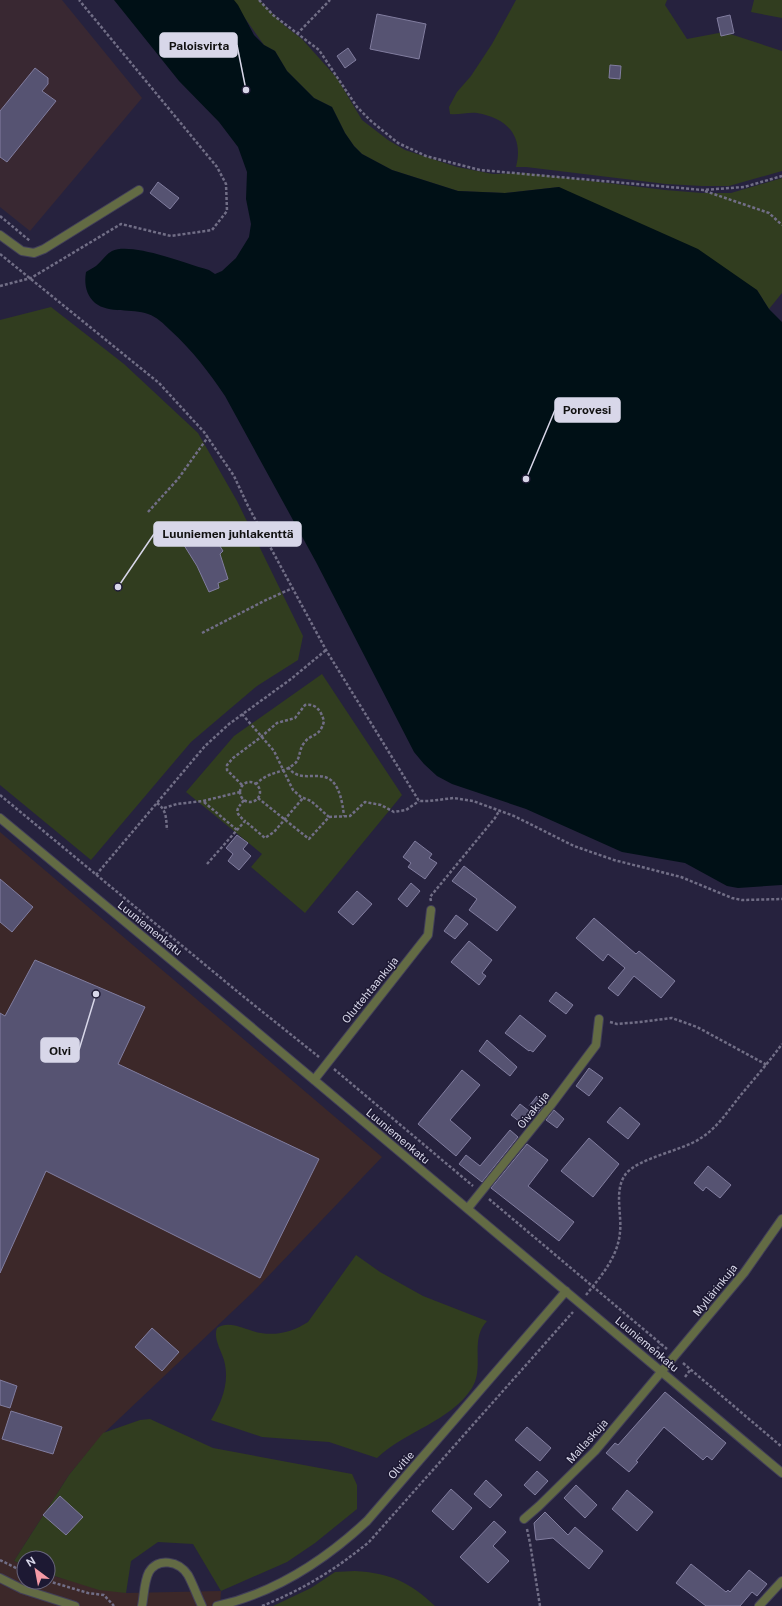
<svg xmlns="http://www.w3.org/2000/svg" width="782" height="1606" viewBox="0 0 782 1606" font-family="'Public Sans',sans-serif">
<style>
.commercial{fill:#392832}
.industrial{fill:#3c2829}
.green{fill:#313d1f}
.water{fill:#001016}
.building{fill:#565372;stroke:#817d9f}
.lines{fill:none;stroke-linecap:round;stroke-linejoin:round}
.lane-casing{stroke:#423f59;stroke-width:10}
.street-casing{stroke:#423f59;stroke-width:10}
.path{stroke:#716e86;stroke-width:2.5;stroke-dasharray:3 2;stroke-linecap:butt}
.lane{stroke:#636b44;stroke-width:8}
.street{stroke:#636b44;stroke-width:8}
.labels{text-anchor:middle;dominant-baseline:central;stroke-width:3;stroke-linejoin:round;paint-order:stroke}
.street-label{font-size:11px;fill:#d8d7e9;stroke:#1d1933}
.leader{fill:none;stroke:#d8d7e9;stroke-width:1.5}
.callout-dot{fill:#d8d7e9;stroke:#1d1933;stroke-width:1.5}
.callout{fill:#d8d7e9;stroke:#d8d7e9;stroke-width:1.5}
.callout-label{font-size:12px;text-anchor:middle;font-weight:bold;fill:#111}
</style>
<rect width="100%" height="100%" fill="#26223e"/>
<path class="commercial" d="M 0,0 L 62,0 L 142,98 L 30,231 L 0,207 Z"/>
<path class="industrial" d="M 0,832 L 382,1157 L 253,1292 L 103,1434 L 69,1475 L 14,1561 L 24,1565 L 24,1582 L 48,1582 L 48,1574 L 57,1577 L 126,1593 L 221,1591 L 220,1606 L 0,1606 Z"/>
<path class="green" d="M 232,0 L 259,0 L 285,26 L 302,39 L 337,78 L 362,120 L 388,140 L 405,150 L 457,167 L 493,174 L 526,173 L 665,190 L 702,193 L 731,193 L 782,178 L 782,293 L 769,309 L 757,290 L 559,187 L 505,193 L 458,191 L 392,170 L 362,154 L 354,146 L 345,133 L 332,107 L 314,98 L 287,71 L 275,51 L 264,45 Z
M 516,0 L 667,0 L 665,5 L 687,39 L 724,32 L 782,51 L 782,171 L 729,186 L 702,186 L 666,184 L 526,167 L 516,167 C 524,136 507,118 477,113 C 468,112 459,115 450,114 L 449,107 L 457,92 L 471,76 L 492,44 Z
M 754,0 L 782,0 L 782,18 L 751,12 Z
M 51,307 L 124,364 L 198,433 L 237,501 L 303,636 L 298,660 L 257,686 L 191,742 L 91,860 L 0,785 L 0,320 Z
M 322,674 L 402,795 L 305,913 L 251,867 L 262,854 L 186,792 L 234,736 Z
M 356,1255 L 380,1272 L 423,1296 L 487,1321 C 469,1340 485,1367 472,1388 C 450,1422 405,1431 377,1458 L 329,1442 L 262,1437 L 211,1420 C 222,1402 230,1382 224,1360 C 221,1350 213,1338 217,1328 C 230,1319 247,1331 261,1333 C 278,1336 294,1331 308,1322 Z
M 150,1419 L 213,1448 L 352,1474 L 357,1485 L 357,1509 L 315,1543 L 287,1562 L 221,1591 L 193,1544 L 158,1542 L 131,1561 L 126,1593 L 99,1590 L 48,1574 L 48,1558 L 24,1558 L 24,1565 L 14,1561 L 69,1475 L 103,1433 L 140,1420 Z
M 355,1571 C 390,1573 410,1582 435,1606 L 273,1606 L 311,1588 L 335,1572 Z"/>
<path class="water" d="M 114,0 L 234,0 L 238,5 L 254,35 L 264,45 L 275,51 L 287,71 L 314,98 L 332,107 L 345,133 L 354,146 L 362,154 L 392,170 L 458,191 L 505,193 L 559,187 L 698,249 L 757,290 L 769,309 L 782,322 L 782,885 L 738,888 L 727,886 L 685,863 L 622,852 L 526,809 L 452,784 L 437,776 L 424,764 L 414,752 L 316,562 L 225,396 C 208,371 193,351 170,330 C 164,324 157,317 148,314 C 132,308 109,314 95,303 C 86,295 84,284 86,272 C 89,270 93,268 96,266 C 102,261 105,255 112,251 C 132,242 187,264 209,270 L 215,274 L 222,271 L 236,258 L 249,237 L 251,224 L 246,199 L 247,172 L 238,147 L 219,122 L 179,81 Z"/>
<path class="building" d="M 377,14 L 426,24 L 419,59 L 370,49 Z
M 730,15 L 734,33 L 721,36 L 717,18 Z
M 348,48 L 356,60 L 345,68 L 337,56 Z
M 610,65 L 621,66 L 620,79 L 609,78 Z
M 35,68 L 48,78 L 48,84 L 42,91 L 56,101 L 7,162 L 0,157 L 0,111 Z
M 158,182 L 179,198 L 170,209 L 150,193 Z
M 208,527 L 223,551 L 220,554 L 228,579 L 218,583 L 219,588 L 209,592 L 197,566 L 182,542 Z
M 237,835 L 248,843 L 243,849 L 251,856 L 239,870 L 228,861 L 233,854 L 226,848 Z
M 415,841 L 432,854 L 429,858 L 437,863 L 425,879 L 408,867 L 411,863 L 403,857 Z
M 464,866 L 516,907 L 497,931 L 469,910 L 477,899 L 452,881 Z
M 0,879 L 33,907 L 12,932 L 0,922 Z
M 411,883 L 420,891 L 407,907 L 398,899 Z
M 357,891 L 372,904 L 353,925 L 338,912 Z
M 456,915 L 468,924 L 455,939 L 444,931 Z
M 594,918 L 636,954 L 639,951 L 675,981 L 661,998 L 634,976 L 618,996 L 608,988 L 625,968 L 608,954 L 603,961 L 576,938 Z
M 469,941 L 492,960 L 482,973 L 486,976 L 479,985 L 451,962 Z
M 35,960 L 145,1007 L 118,1064 L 319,1159 L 260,1278 L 46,1171 L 0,1273 L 0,1013 L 5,1016 Z
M 556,992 L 573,1005 L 566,1014 L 549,1001 Z
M 520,1015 L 546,1036 L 533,1052 L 530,1050 L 529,1051 L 505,1033 Z
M 487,1040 L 517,1067 L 510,1076 L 479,1051 Z
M 589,1068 L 603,1078 L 589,1096 L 576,1086 Z
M 462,1070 L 480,1085 L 450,1120 L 471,1138 L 456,1156 L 418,1124 Z
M 537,1096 L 545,1103 L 538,1113 L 529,1106 Z
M 520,1104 L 534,1115 L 525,1126 L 511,1115 Z
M 620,1107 L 640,1124 L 628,1139 L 607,1122 Z
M 554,1110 L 564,1119 L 557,1128 L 546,1120 Z
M 510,1130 L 518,1137 L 482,1182 L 459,1164 L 466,1155 L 480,1166 Z
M 589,1138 L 619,1164 L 593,1197 L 561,1171 Z
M 527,1144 L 548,1160 L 528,1186 L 574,1222 L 559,1241 L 491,1188 Z
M 708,1166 L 731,1185 L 720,1198 L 706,1187 L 703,1191 L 694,1183 Z
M 152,1328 L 179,1352 L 162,1371 L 135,1347 Z
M 0,1380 L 17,1386 L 10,1408 L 0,1405 Z
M 665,1392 L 726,1443 L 712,1460 L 707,1456 L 703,1460 L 664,1427 L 636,1461 L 638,1462 L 629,1472 L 606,1453 L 615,1443 L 618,1445 Z
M 11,1411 L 62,1427 L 53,1454 L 2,1439 Z
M 527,1427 L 551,1448 L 540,1461 L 515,1440 Z
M 537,1471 L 548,1481 L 535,1495 L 524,1485 Z
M 486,1480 L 502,1495 L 490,1508 L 474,1494 Z
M 576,1485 L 597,1505 L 585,1518 L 564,1498 Z
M 451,1489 L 472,1508 L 453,1530 L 432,1511 Z
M 627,1490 L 653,1512 L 637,1531 L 612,1509 Z
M 60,1496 L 83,1517 L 66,1535 L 43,1515 Z
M 545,1512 L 568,1535 L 575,1527 L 603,1551 L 589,1569 L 553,1538 L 536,1540 L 534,1523 Z
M 494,1521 L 506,1532 L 493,1546 L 509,1561 L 488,1583 L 460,1557 Z
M 691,1564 L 726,1592 L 728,1590 L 730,1592 L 749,1570 L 767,1584 L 757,1596 L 752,1592 L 740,1606 L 706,1606 L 676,1583 Z"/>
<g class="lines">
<g class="lane-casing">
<path id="lane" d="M 142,1606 C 144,1596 144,1581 149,1572 C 158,1557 179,1561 188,1575 C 193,1584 197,1596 202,1606"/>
</g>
<g class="street-casing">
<path id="street" d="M 0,235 L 22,251 L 34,253 L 44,249 L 139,190
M 0,818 L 194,979 L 782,1473
M 314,1080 L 428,935 L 431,910
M 468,1208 L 551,1105 L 596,1045 L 599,1019
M 524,1519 L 539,1506 L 595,1451 L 744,1273 L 782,1219
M 0,1578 L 22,1589 L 75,1606
M 217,1606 C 275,1593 324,1561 367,1521 L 566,1291
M 759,1606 L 782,1581"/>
</g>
<path class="path" d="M 259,0 L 273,15 L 319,50 L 357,107 L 371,121 L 398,143 L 426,156 L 480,170 L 703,190 L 744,187 L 782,176
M 297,34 L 330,0
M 705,191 L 769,213 L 782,225
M 0,216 L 30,241
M 0,254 L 159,383 L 204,432 L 234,476 L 248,506 L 326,650 L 419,801 L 429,801 L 454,798 L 473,801 L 514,816 L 574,846 L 614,860 L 681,877 L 732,898 L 742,900 L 782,899
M 0,286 L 31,278 L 121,224 L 171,236 L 212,230 L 227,211 L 226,184 L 217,167 L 79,0
M 148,512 L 178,479 L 208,437
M 202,633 L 266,600 L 293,588
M 242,714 L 274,751 L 293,790 L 301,797 L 311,801 L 329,817 L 309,839 L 258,798
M 288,767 C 305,792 337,750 344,816
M240 792a10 10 0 1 1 20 0a10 10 0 1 1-20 0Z
M 242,785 L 227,770 L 227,765 L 233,758 L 261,737 L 277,723 L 295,718 L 305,705 C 316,703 321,711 324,721 C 320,738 311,733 304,743 C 298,751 301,760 293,765 C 281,774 269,771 256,784
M 0,795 L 244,997 L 319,1057
M 244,800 C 236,810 234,812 245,821
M 204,802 L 237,830
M 157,803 C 167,810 166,819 167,830
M 164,808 L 177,804 L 203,801 L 240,792
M 329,817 L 350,816 L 365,802 L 381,805 L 394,812 L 406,810 L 419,801
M 207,864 L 245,821 L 265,838 L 274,832 L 303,798
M 96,875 L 205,746 L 229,724 L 291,679 L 326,650
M 431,901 L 430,897 L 495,818 L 499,811
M 610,1022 L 617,1024 L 640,1022 L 672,1018 L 697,1027 L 767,1065
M 334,1069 L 473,1186
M 489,1199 L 667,1349
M 586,1295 C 601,1276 618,1257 620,1232 C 622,1214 614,1191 625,1175 C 637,1158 682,1151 701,1138 C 717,1128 728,1111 740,1096 C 754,1079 769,1062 782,1044
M 654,1353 L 661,1344
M 683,1363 L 782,1447
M 685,1377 L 691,1369
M 527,1529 L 530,1543 L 540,1606
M 0,1560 L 24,1572
M 48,1581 L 88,1593 L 104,1595 L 114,1606
M 262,1606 C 302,1590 335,1570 369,1542 L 573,1312"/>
<use href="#lane" class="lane"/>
<use href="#street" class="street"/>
</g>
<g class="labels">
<g class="street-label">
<text transform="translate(150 928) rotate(39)">Luuniemenkatu</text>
<text transform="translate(370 990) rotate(-51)">Oluttehtaankuja</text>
<text transform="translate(533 1110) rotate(-51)">Oivakuja</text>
<text transform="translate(398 1136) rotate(40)">Luuniemenkatu</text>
<text transform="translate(715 1290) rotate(-51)">Myllärinkuja</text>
<text transform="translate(647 1344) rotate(40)">Luuniemenkatu</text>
<text transform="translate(587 1441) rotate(-48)">Mallaskuja</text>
<text transform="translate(401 1465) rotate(-49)">Olvitie</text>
</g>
</g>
<path class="leader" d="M246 90L237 45M526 479L555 410M118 587L154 534M96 994L79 1050"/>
<g class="callout-dot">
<circle cx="246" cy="90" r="4"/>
<circle cx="526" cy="479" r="4"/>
<circle cx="118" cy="587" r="4"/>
<circle cx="96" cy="994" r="4"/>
</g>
<g class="callout">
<rect x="160" y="33" width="77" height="24" rx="4"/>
<rect x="555" y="398" width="65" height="24" rx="4"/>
<rect x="154" y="522" width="147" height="24" rx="4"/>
<rect x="41" y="1038" width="38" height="24" rx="4"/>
</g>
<g class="callout-label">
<text x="199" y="50">Paloisvirta</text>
<text x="587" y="414">Porovesi</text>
<text x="228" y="538">Luuniemen juhlakenttä</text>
<text x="60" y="1055">Olvi</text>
</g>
<g transform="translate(36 1570) rotate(328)"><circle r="19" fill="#1d1933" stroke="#68657c"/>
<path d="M0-3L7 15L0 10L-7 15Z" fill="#f49aa6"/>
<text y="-6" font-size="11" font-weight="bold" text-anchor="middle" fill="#d8d7e9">N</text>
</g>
</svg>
